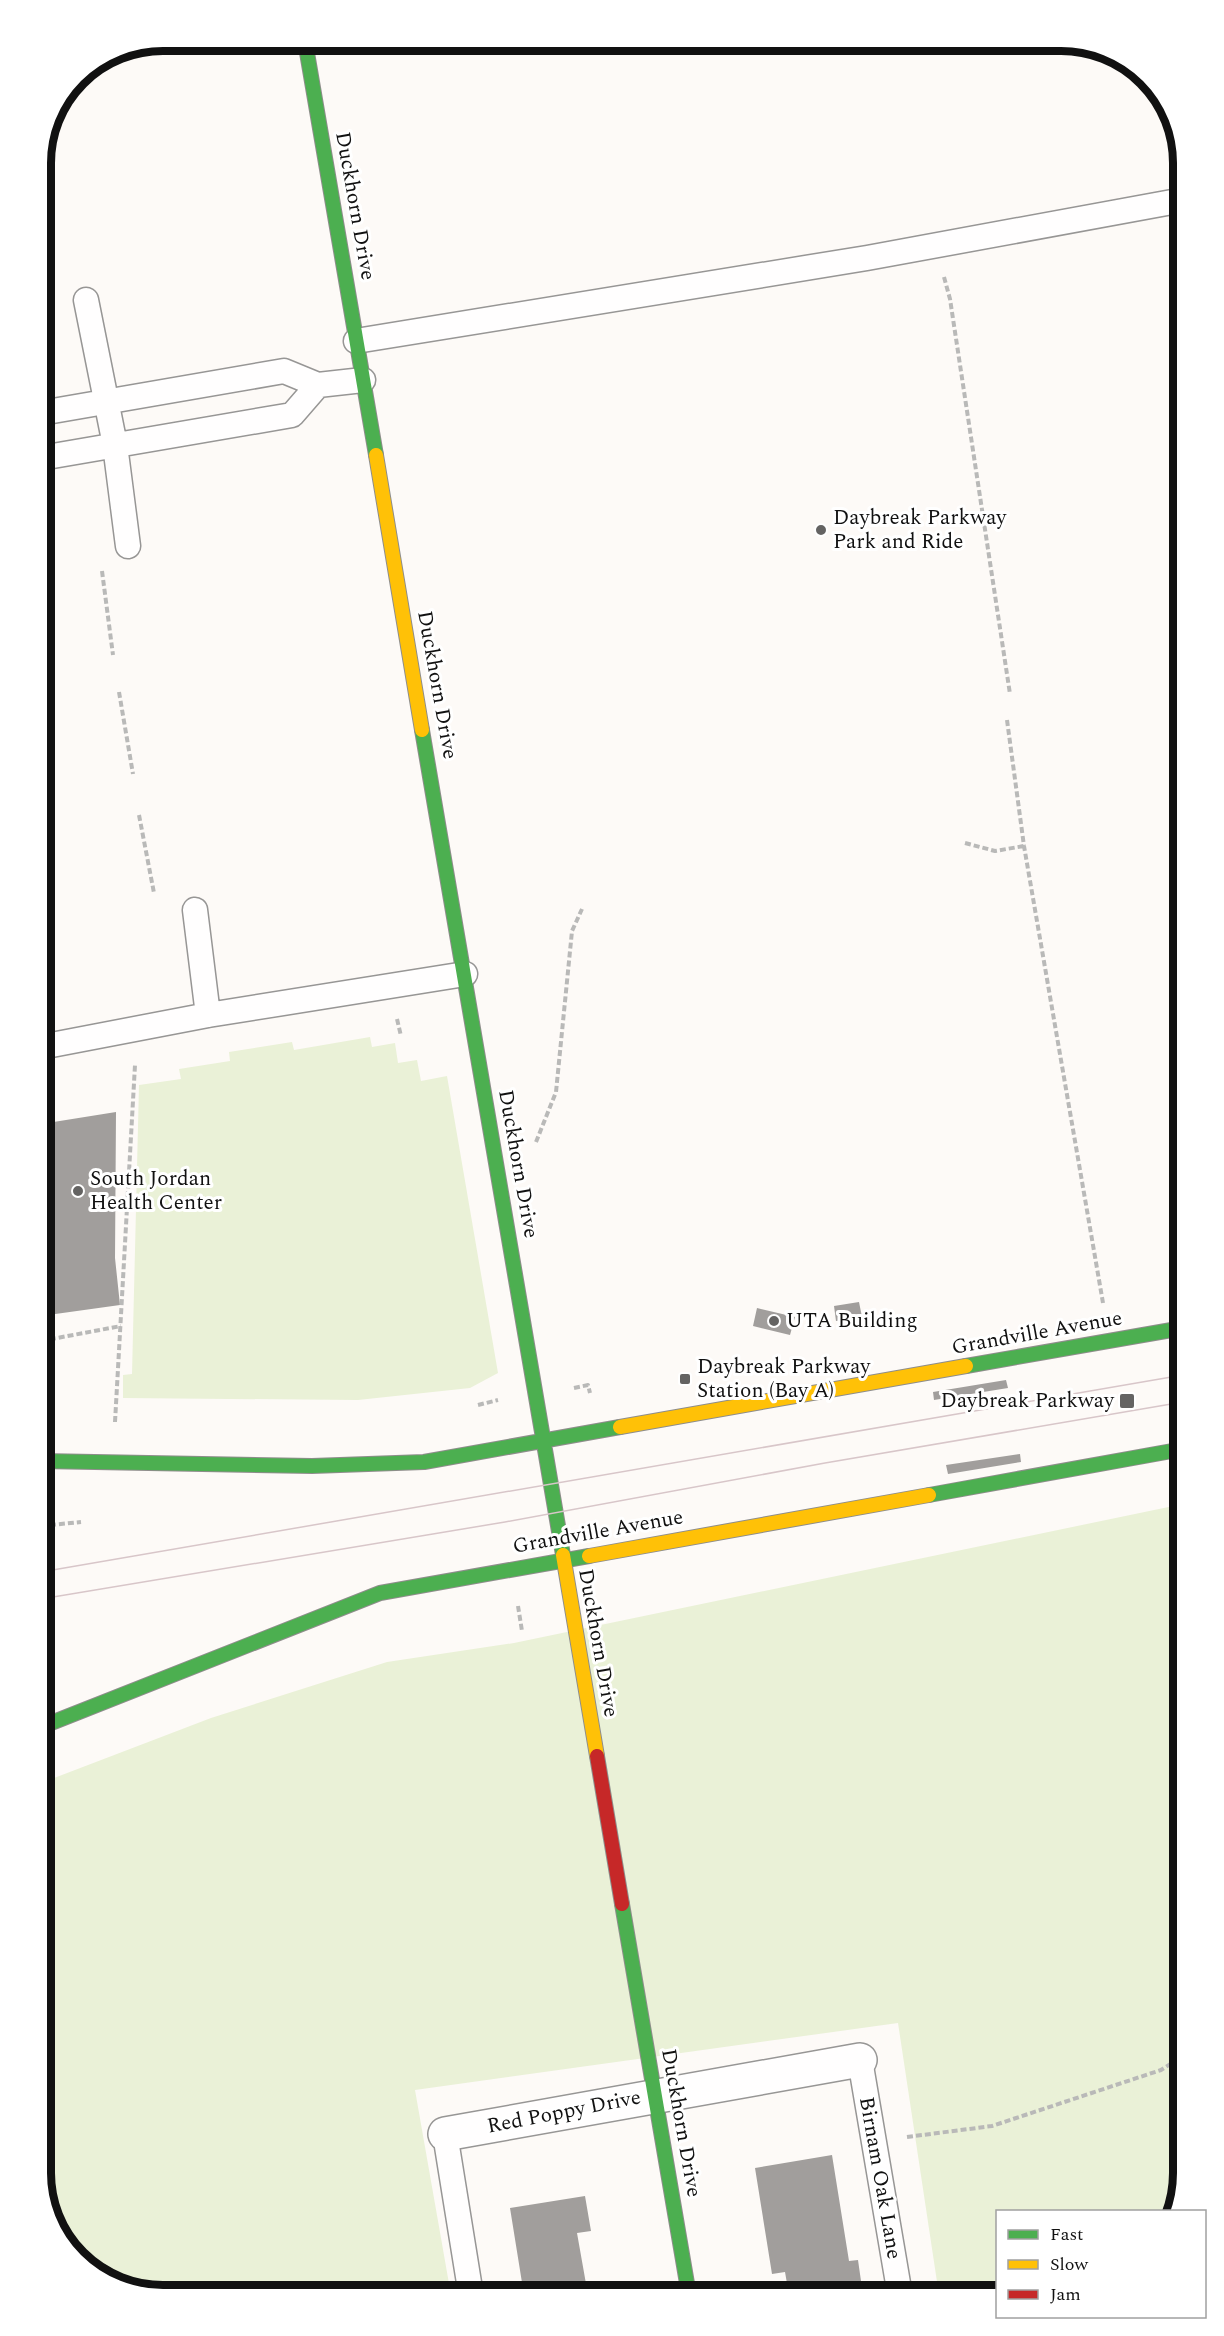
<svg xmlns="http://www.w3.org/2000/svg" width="1224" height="2336" viewBox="0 0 1224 2336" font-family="Spectral,serif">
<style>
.green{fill:#eaf1d7}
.building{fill:#a19e9c}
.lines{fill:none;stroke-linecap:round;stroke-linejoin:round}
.lane-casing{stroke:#979695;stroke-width:27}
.street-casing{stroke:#979695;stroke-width:36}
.fast-casing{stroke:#8e8d8b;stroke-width:16}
.slow-casing{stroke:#8e8d8b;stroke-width:16}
.jam-casing{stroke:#8e8d8b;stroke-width:16}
.path{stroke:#b9b9b8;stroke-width:4;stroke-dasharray:6 3;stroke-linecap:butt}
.lane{stroke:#fffefe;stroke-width:24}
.street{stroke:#fffefe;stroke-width:33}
.fast{stroke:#4caf50;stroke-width:14}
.slow{stroke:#ffc107;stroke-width:14}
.jam{stroke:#c62828;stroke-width:14}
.tram{stroke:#d8c6c9;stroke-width:1.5}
.poi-dot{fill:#646362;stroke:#fff;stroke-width:2}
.labels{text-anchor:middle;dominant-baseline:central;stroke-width:6;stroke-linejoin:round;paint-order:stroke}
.street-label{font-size:21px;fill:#111;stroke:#fff}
.poi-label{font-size:21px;fill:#111;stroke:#fff;text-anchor:start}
.rim{fill:none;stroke:#111;stroke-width:8}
</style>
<rect width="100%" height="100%" fill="#fdfaf7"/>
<path class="green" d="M 370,1037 L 372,1047 L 395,1043 L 398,1063 L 417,1060 L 421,1081 L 447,1076 L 498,1373 L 470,1388 L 358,1400 L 123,1398 L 123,1375 L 132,1374 L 139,1085 L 181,1079 L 179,1069 L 230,1061 L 229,1052 L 292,1042 L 294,1050 Z
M 1183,1504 L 1183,2173 L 1172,2211 L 998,2212 L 997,2295 L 939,2295 L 898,2023 L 415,2090 L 451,2295 L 156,2295 L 95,2275 L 50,2220 L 41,2173 L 41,1783 L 211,1718 L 387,1662 L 514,1643 Z"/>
<path class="building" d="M 116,1112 L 115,1258 L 120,1305 L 41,1316 L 41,1124 Z
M 859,1302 L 862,1317 L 836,1321 L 834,1306 Z
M 757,1308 L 795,1317 L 790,1335 L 753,1326 Z
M 1006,1380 L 1008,1388 L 934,1400 L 933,1392 Z
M 1020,1454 L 1021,1462 L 948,1474 L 946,1465 Z
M 832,2155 L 849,2261 L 858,2260 L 863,2295 L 789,2295 L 785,2272 L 772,2274 L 755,2168 Z
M 585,2196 L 591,2231 L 577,2233 L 588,2295 L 524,2295 L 510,2208 Z"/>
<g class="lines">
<g class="lane-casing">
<path id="lane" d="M 86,300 L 115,445 L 128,546
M 356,341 L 867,258 L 1183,200
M 41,413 L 284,371 L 318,385 L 363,380
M 41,458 L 292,415 L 318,385
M 195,910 L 208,1015
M 41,1047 L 208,1015 L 465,974
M 860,2060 L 900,2295
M 445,2134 L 471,2295"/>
</g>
<g class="street-casing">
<path id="street" d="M 445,2134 L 860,2060"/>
</g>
<g class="fast-casing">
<path id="fast" d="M 305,41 L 376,455
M 422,730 L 563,1555
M 966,1366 L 1183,1328
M 41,1461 L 312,1466 L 424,1462 L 620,1427
M 929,1495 L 1183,1449
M 41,1727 L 380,1593 L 589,1556
M 622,1904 L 689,2295"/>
</g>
<g class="slow-casing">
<path id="slow" d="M 376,455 L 422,730
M 620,1427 L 966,1366
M 563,1555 L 597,1756
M 589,1556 L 929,1495"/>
</g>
<g class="jam-casing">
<path id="jam" d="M 597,1756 L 622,1904"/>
</g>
<path class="path" d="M 41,270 L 50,269 L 53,286
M 944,277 L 950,299 L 1010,694
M 102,571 L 113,655
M 119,692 L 133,774
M 1007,720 L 1024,846 L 1103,1303
M 139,815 L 154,893
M 965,843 L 995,851 L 1024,846
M 397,1019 L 401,1036
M 536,1142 L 556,1092 L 572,931 L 582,909
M 41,1341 L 121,1326
M 574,1388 L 588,1385 L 590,1393
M 478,1405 L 498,1400
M 115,1422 L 135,1065
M 41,1526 L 81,1522
M 518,1606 L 522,1631
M 907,2137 L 992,2126 L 1161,2070 L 1183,2056"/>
<use href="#lane" class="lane"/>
<use href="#street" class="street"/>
<use href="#fast" class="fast"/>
<use href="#slow" class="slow"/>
<use href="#jam" class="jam"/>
<path class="tram" d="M 41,1572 L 1183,1375
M 41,1599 L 505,1522 L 825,1463 L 1183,1402"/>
</g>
<g class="poi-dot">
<circle cx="821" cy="530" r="6"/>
<circle cx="78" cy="1191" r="6"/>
<circle cx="774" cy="1321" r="6"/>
<rect x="679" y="1373" width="12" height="12" rx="3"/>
<rect x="1119" y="1393" width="16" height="16" rx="3"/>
</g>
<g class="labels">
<g class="street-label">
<text transform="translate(355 206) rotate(80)">Duckhorn Drive</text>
<text transform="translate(437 685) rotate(80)">Duckhorn Drive</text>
<text transform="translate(518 1164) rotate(80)">Duckhorn Drive</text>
<text transform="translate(1037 1333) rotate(-10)">Grandville Avenue</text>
<text transform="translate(598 1532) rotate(-10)">Grandville Avenue</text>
<text transform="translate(598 1643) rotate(80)">Duckhorn Drive</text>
<text transform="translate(564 2112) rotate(-11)">Red Poppy Drive</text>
<text transform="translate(681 2123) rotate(80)">Duckhorn Drive</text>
<text transform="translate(880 2178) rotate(80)">Birnam Oak Lane</text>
</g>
<g class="poi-label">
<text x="833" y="518">Daybreak Parkway<tspan x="833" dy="24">Park and Ride</tspan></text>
<text x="90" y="1179">South Jordan<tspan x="90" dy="24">Health Center</tspan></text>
<text x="786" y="1321">UTA Building</text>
<text x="697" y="1367">Daybreak Parkway<tspan x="697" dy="24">Station (Bay A)</tspan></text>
<text x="1114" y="1401" text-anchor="end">Daybreak Parkway</text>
</g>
</g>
<path d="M0 0H1224V2336H0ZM163 51H1061A112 112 0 0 1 1173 163V2173A112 112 0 0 1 1061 2285H163A112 112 0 0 1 51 2173V163A112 112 0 0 1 163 51Z" fill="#fff" fill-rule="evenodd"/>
<path class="rim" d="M163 51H1061A112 112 0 0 1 1173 163V2173A112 112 0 0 1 1061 2285H163A112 112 0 0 1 51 2173V163A112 112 0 0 1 163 51Z"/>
<rect x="996" y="2210" width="210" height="108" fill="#ffffff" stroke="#a0a0a0" stroke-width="1.5"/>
<rect x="1008" y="2230" width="30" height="9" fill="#4caf50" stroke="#a0a0a0" stroke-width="1.5"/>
<text x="1050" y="2240" font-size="18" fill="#111111">Fast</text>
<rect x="1008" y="2260" width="30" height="9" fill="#ffc107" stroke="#a0a0a0" stroke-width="1.5"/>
<text x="1050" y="2270" font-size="18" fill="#111111">Slow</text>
<rect x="1008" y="2290" width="30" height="9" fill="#c62828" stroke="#a0a0a0" stroke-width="1.5"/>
<text x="1050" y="2300" font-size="18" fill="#111111">Jam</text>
</svg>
